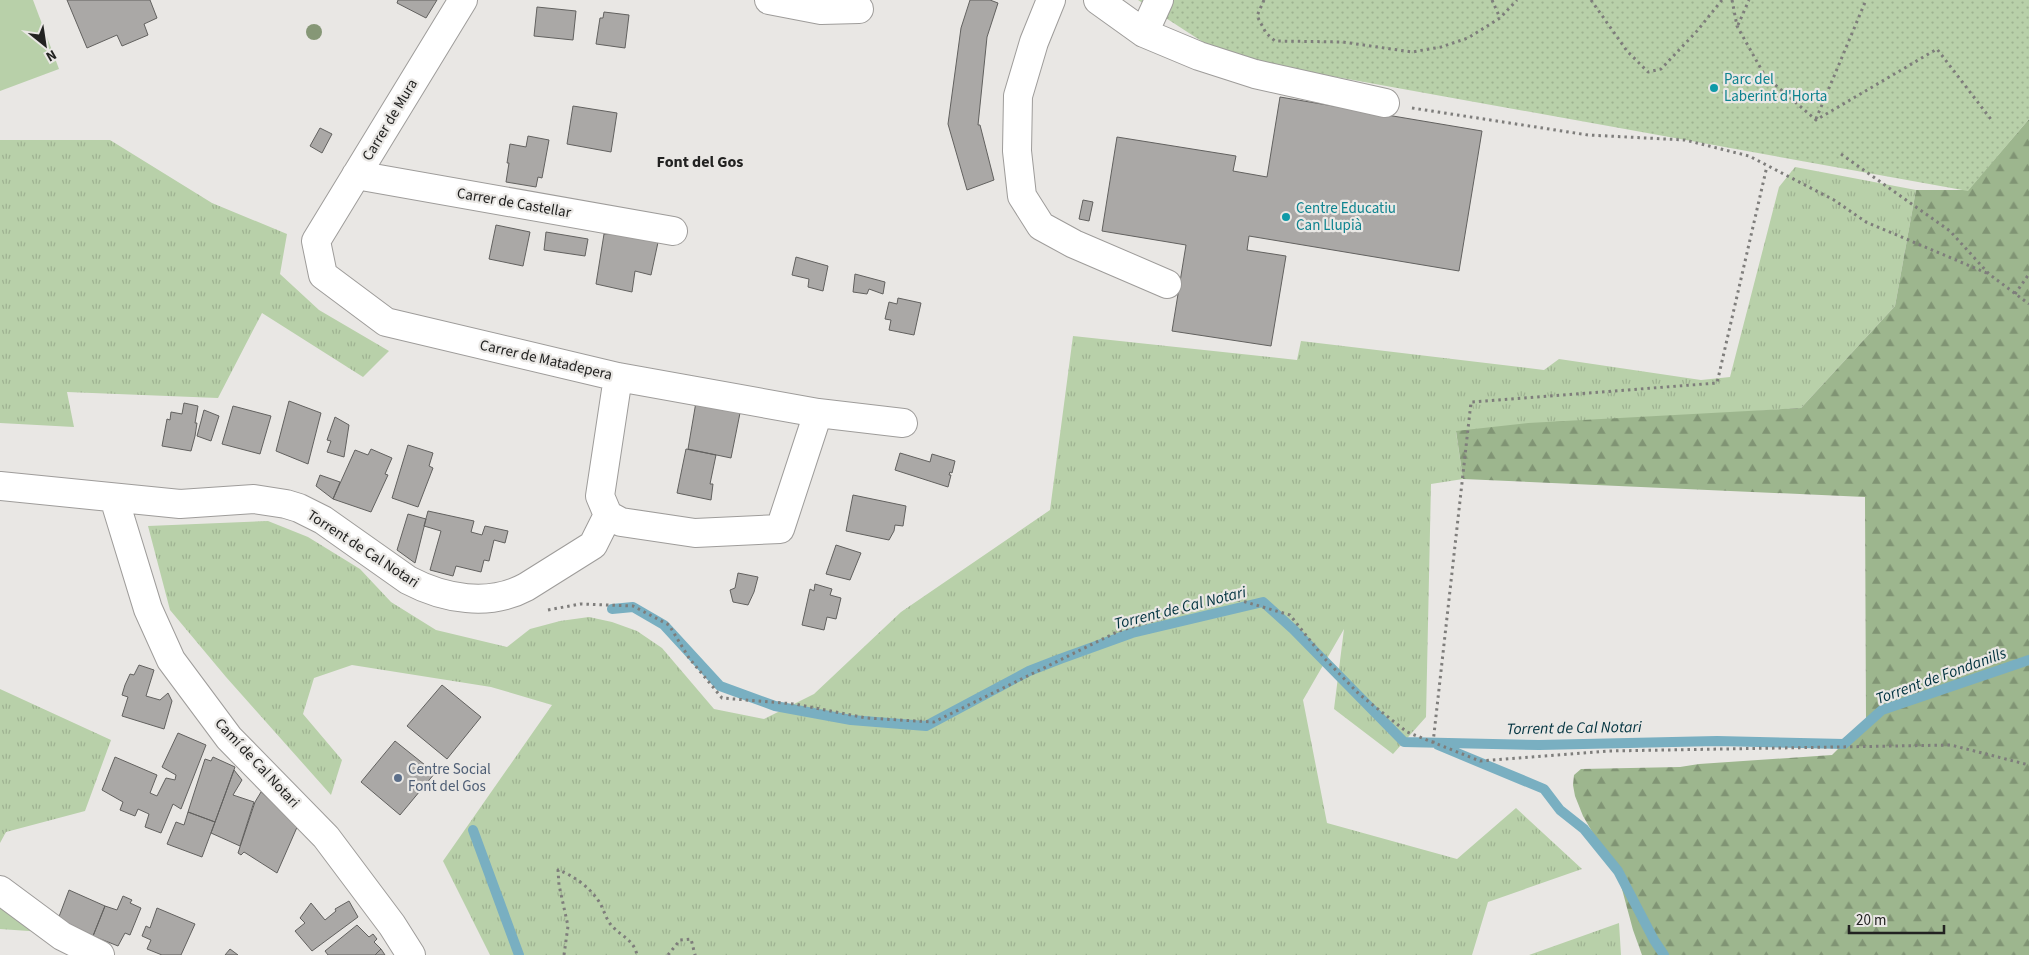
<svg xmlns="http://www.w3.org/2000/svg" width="2029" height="955" viewBox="0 0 2029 955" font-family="'Source Sans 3',sans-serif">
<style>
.grass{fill:url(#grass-tufts)}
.forest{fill:url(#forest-firs)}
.park{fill:url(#park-dots)}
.garden{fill:#b8d0a9}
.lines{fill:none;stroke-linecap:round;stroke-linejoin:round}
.stream{stroke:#79afc1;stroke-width:10}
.building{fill:#aaa8a6;stroke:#62615f}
.minor-casing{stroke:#9e9c9a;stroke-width:30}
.path{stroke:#7e7d7b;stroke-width:3;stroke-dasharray:2.5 4;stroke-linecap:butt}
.minor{stroke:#fff;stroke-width:28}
.tree{fill:#869776}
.culture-dot{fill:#0f9aa8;stroke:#e9e7e4;stroke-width:2}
.service-dot{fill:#5c6f8a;stroke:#e9e7e4;stroke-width:2}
.labels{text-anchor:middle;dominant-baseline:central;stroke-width:4.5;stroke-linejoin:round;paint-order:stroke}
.culture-label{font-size:15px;fill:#0d838f;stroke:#e9e7e4;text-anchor:start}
.street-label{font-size:15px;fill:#222221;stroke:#e9e7e4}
.service-label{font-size:15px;fill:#4e5e75;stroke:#e9e7e4;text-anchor:start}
.neighbourhood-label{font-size:16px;font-weight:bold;fill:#222221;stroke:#e9e7e4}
.water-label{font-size:16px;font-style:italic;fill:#00323f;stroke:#e9e7e4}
</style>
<defs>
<pattern id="grass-tufts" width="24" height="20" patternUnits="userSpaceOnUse" patternTransform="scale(1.25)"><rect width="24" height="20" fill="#b8d0a9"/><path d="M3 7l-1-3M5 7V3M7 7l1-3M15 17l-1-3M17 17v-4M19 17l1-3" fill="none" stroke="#9eb291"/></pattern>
<pattern id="forest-firs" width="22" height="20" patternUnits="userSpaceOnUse" patternTransform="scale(1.25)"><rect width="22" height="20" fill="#9db68e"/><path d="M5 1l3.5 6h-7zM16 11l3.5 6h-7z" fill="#809474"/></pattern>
<pattern id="park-dots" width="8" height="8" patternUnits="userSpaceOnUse" patternTransform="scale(1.25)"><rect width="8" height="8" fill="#b8d0a9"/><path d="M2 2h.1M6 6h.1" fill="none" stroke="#9eb291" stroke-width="1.8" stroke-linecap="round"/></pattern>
</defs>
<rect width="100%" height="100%" fill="#e9e7e4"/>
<path class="grass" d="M 0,140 L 110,140 L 212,203 L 287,234 L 280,274 L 319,310 L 389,351 L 363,377 L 262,313 L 218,398 L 67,392 L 74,427 L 0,423 Z
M 1795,167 L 1916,190 L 1895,306 L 1801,408 L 1456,432 L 1463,479 L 1431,484 L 1426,717 L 1393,754 L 1334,709 L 1344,629 L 1303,700 L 1327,823 L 1457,859 L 1516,808 L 1582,869 L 1488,902 L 1472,955 L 490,955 L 443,861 L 552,705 L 491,687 L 352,665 L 314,678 L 303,714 L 342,760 L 331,795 L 226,677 L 170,610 L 148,526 L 268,521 L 308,537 L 360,569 L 391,602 L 436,630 L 507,647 L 530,629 L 560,621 L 589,617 L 612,622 L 637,631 L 662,648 L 714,709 L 764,719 L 814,694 L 901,612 L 1050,510 L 1073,336 L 1297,360 L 1301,341 L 1544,370 L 1559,359 L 1701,380 L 1730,377 L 1779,187 Z
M 0,689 L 111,740 L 85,811 L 6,832 L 0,843 Z
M 0,901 L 43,932 L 0,929 Z
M 1619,923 L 1621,955 L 1529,955 Z"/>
<path class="forest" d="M 2029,119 L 2029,955 L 1642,955 L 1633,930 L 1619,878 L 1583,816 L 1575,796 L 1573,785 L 1574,775 L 1581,769 L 1680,767 L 1699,764 L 1832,755 L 1866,721 L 1865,497 L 1463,479 L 1456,431 L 1528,423 L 1801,408 L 1895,306 L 1916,190 L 1968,190 Z"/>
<path class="park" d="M 1138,0 L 2029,0 L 2029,119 L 1968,191 L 1226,57 Z"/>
<path class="garden" d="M 0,0 L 33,0 L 59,69 L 0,91 Z"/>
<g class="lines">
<path class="stream" d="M 612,609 L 633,607 L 664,625 L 720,686 L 775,706 L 851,720 L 926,726 L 1029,671 L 1060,659 L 1132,633 L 1263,602 L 1293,629 L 1404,742 L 1539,745 L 1717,741 L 1844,744 L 1882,710 L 2029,660
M 1438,745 L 1544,789 L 1560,810 L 1584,829 L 1618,871 L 1654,940 L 1664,955
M 473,830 L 519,955"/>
</g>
<path class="building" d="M 67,0 L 150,0 L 157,18 L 144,24 L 148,35 L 122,46 L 117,35 L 87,48 Z
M 398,0 L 437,0 L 426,18 L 397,3 Z
M 970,0 L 990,0 L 998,3 L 987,37 L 978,125 L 980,125 L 994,180 L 967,190 L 948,124 L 961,28 Z
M 537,7 L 576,11 L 573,40 L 534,36 Z
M 604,12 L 629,15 L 625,48 L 596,44 L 600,18 L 603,18 Z
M 1280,97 L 1482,131 L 1459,271 L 1249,236 L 1247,250 L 1286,256 L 1271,346 L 1172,331 L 1186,245 L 1102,231 L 1117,137 L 1236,156 L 1233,171 L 1267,177 Z
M 573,106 L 617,113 L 611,152 L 567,144 Z
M 320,128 L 332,134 L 322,153 L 310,146 Z
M 528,136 L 549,140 L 542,178 L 538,177 L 536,187 L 506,182 L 509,163 L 507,163 L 510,144 L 526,147 Z
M 1083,200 L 1093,202 L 1089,221 L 1079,219 Z
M 496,225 L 530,232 L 523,266 L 489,259 Z
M 546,232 L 588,239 L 585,256 L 544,250 Z
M 660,233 L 651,275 L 635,271 L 632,292 L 596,284 L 604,234 Z
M 796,257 L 828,266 L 823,291 L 808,287 L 809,279 L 792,275 Z
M 855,274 L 885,282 L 883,294 L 869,289 L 867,294 L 853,292 Z
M 898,298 L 921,303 L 914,335 L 889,330 L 891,320 L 885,319 L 889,302 L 897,304 Z
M 289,401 L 321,413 L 308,464 L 276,451 Z
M 696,402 L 742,403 L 731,458 L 688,449 Z
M 184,403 L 198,406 L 195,423 L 197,423 L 195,436 L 191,451 L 162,446 L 167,419 L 170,420 L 171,412 L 182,414 Z
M 233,406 L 271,416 L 260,454 L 222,444 Z
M 204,410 L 219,416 L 211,441 L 197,436 Z
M 335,417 L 349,425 L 344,457 L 327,452 L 331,441 L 327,440 Z
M 408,445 L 433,453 L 429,466 L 433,468 L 418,507 L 392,498 Z
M 371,449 L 392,458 L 385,474 L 388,475 L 371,512 L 333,499 L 355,450 L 368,455 Z
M 686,449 L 716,455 L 710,484 L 713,484 L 711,500 L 677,493 Z
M 900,453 L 930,462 L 932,454 L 955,461 L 952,473 L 950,472 L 949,475 L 951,475 L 948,487 L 895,470 Z
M 320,475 L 340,482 L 333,499 L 316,486 Z
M 853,495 L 906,506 L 903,526 L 895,525 L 894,531 L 889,540 L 846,531 Z
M 428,511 L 474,521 L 471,532 L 482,535 L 485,526 L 508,531 L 505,543 L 494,540 L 489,561 L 484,560 L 481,572 L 456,566 L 453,576 L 430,570 L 441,531 L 424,526 Z
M 408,514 L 426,519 L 415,563 L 397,550 Z
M 836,545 L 861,553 L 850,580 L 826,574 Z
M 738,573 L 758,577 L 754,592 L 748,605 L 733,602 L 730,590 L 735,588 Z
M 815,584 L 832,589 L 830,595 L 841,598 L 836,619 L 827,617 L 824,630 L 802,625 L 810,589 L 814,591 Z
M 139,665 L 154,670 L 146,696 L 160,700 L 168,693 L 172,701 L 164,729 L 122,716 L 128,697 L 122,695 L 125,685 L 130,674 L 134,675 Z
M 442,685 L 481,717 L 447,759 L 407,726 Z
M 178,733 L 206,745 L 181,809 L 173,804 L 161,833 L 145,827 L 149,814 L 138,809 L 135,816 L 120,810 L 123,802 L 102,790 L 115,757 L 157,775 L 150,793 L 157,796 L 166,778 L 175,780 L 176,775 L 162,767 Z
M 395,741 L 435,773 L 400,815 L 361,782 Z
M 213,757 L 235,767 L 215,822 L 188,812 L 205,759 L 211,761 Z
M 234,770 L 242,780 L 233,795 L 254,802 L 240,846 L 211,833 Z
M 261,792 L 298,825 L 277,873 L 244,852 L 241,855 L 238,853 L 255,802 Z
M 188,812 L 215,822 L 202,857 L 167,844 L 176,822 L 184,825 Z
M 69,890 L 105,906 L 93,936 L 57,922 Z
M 123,896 L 132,900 L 130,903 L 141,908 L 130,935 L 125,933 L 118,946 L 93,936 L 105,906 L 117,910 Z
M 349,901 L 358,917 L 312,951 L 295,931 L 305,923 L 300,918 L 311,903 L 325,920 L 336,911 L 335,909 Z
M 157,908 L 195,924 L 181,955 L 162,955 L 147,949 L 151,940 L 142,936 L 146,926 L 150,928 Z
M 357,925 L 369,937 L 373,934 L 377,939 L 374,942 L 381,949 L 375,955 L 328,955 L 325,951 Z
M 230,949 L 238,955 L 225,955 Z
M 381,949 L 385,955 L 375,955 Z"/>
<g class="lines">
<g class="minor-casing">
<path id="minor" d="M 463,0 L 316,241 L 323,275 L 386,322 L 618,377 L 818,413 L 903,423
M 769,0 L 821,10 L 859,9
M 1051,0 L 1034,42 L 1018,96 L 1017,151 L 1022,196 L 1041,226 L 1074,244 L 1167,284
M 1098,0 L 1144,33 L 1199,56 L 1255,74 L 1385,103
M 1144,33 L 1159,0
M 356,175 L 673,231
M 0,486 L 180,504 L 254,499 L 286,504 L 299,508 L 323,520 L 408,580 C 444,599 489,607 526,587 L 593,545 L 608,515
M 114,498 L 148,609 L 171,660 L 229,738 L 326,837 L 392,925 L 411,955
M 608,515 L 621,522 L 695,533 L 780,529 L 818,413
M 608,515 L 600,496 L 618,377
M 0,890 L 62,936 L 100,955"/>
</g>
<path class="path" d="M 1264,0 L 1257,16 L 1266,33 L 1275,41 L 1343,42 L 1412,52 L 1441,47 L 1468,38 L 1500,18 L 1517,0
M 1492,0 L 1500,18
M 1591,0 L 1627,51 L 1648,72 L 1661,69 L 1697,31 L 1722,0
M 1732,0 L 1737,26 L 1765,76 L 1816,120 L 1937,49 L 1993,122
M 1738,25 L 1749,0
M 1412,108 L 1588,135 L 1685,140 L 1749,156 L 1834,200 L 1866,222 L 1989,274
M 1816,119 L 1866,0
M 1841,154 L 1950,231 L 1989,274 L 2029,304
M 2015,294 L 2029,274
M 548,610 L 580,604 L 633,606 L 669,625 L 689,658 L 722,698 L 795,704 L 866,718 L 934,722 L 1119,631 L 1232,598 L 1290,615 L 1324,658 L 1359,694 L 1407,732 L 1480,761 L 1608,751 L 1951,745 L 2029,765
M 1433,743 L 1471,402 L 1717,383 L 1767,166
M 564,955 L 568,926 L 559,885 L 558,870 C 575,876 592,889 601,905 C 604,911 607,921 612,926 C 621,936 634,940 637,955
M 668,955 L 680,940 L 691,939 L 695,955"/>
<use href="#minor" class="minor"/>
</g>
<circle class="tree" cx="314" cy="32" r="8"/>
<g class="culture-dot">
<circle cx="1714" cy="88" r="5"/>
<circle cx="1286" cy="217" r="5"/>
</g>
<circle class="service-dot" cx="398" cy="778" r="5"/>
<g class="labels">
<g class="culture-label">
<text x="1724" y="79">Parc del<tspan x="1724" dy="17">Laberint d'Horta</tspan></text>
<text x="1296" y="208">Centre Educatiu<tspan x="1296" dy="17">Can Llupià</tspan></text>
</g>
<g class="street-label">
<text transform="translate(390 120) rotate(-59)">Carrer de Mura</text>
<text transform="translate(514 203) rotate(10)">Carrer de Castellar</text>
<text transform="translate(546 360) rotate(13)">Carrer de Matadepera</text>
<text transform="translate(363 549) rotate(33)">Torrent de Cal Notari</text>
<text transform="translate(257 763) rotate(47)">Camí de Cal Notari</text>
</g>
<g class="service-label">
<text x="408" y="769">Centre Social<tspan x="408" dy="17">Font del Gos</tspan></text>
</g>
<g class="neighbourhood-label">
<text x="700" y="162">Font del Gos</text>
</g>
<g class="water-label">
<text transform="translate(1180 608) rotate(-14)">Torrent de Cal Notari</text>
<text transform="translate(1941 676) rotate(-20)">Torrent de Fondanills</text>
<text transform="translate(1574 728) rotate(-1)">Torrent de Cal Notari</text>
</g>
</g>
<g transform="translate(45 45) rotate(150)" stroke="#e9e7e4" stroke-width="4" paint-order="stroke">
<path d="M0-4L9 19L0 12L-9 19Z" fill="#222221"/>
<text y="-8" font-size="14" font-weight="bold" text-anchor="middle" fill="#222221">N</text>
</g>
<path d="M1849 925v8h95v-8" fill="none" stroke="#222221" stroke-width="2.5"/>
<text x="1856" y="925" font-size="15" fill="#222221" stroke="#e9e7e4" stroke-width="4" paint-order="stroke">20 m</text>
</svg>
